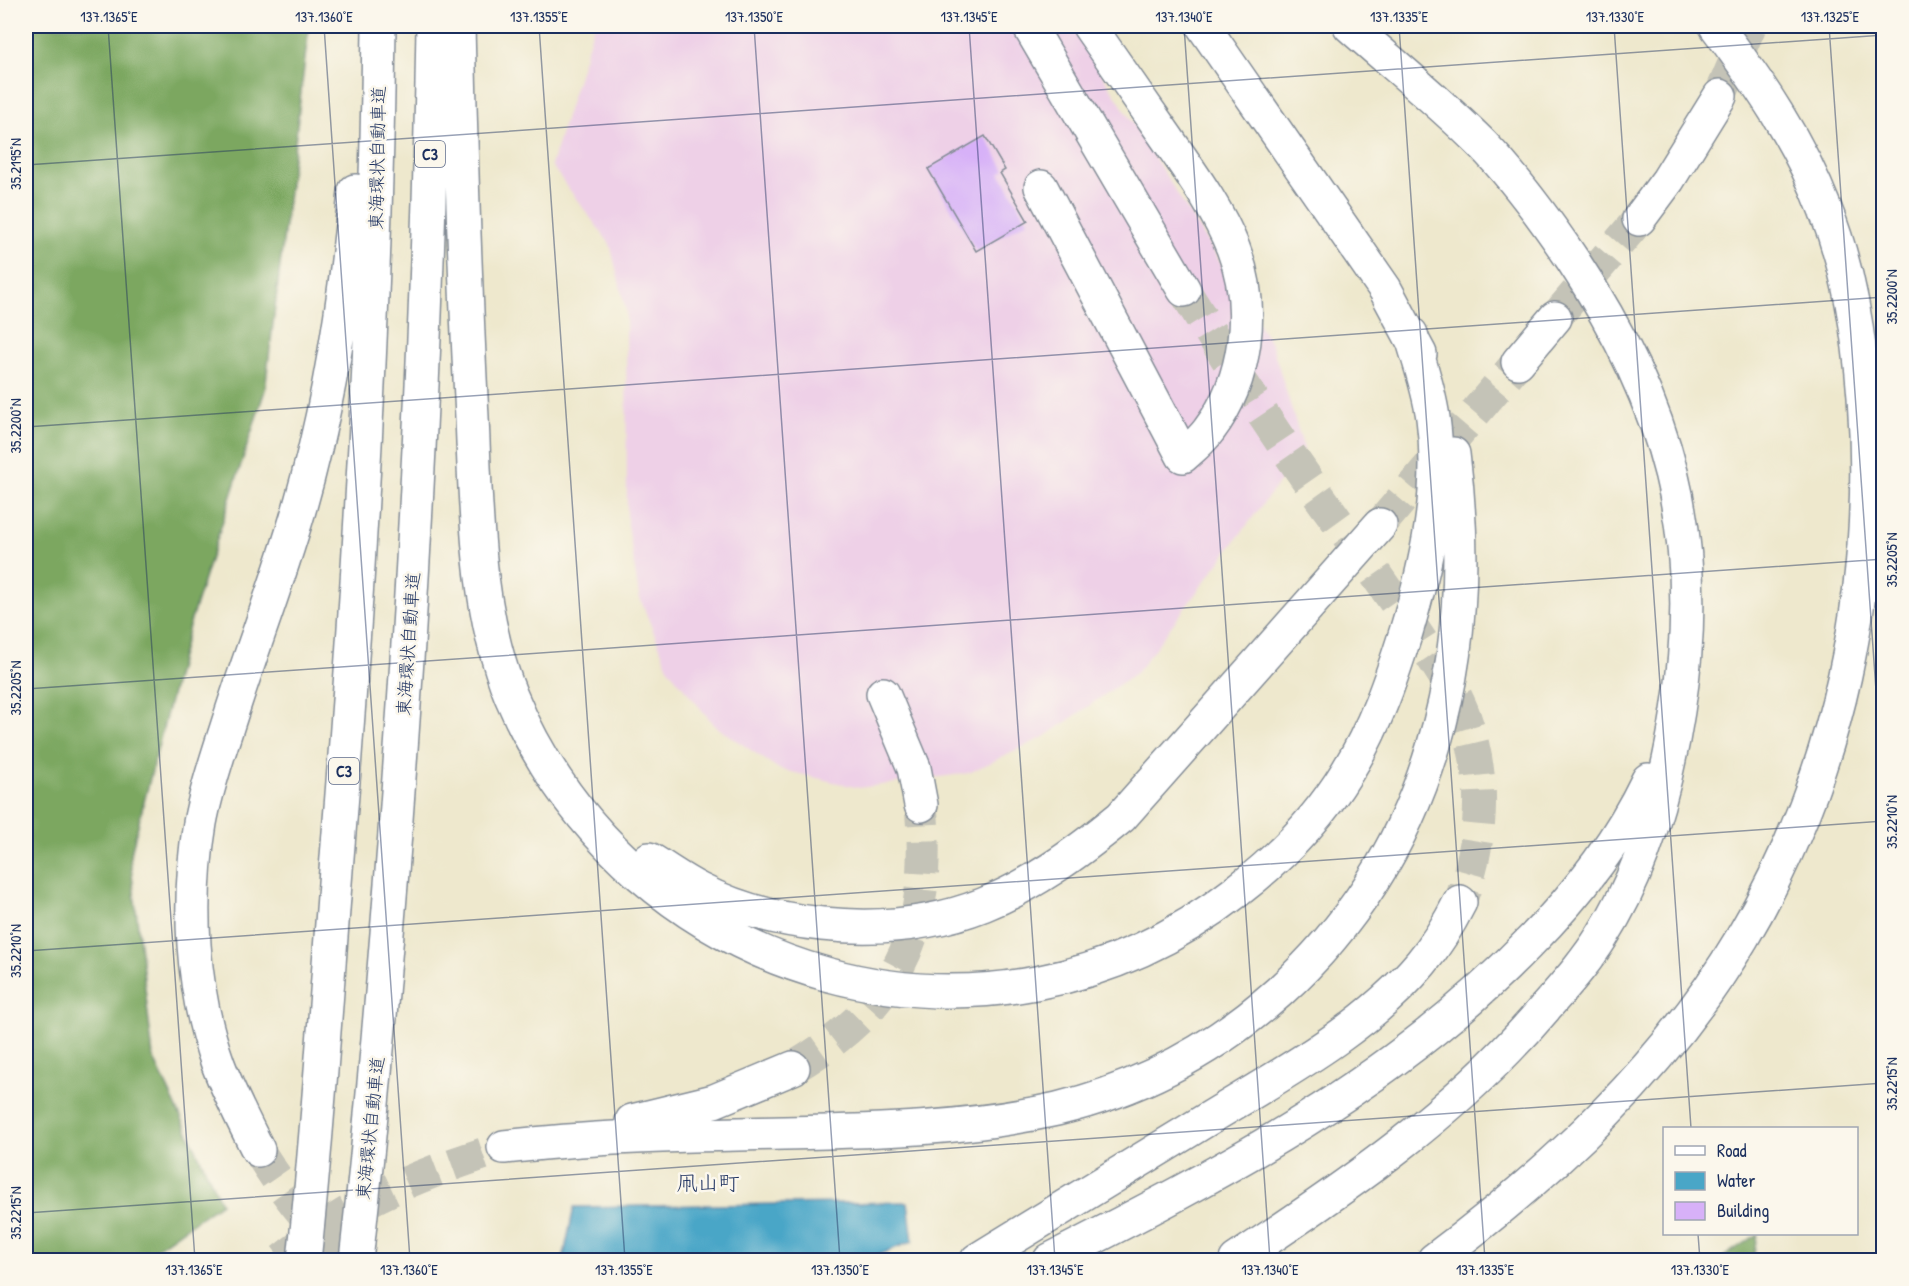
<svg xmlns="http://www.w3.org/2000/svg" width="1909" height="1286" viewBox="0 0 1909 1286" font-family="'Patrick Hand','Klee One',sans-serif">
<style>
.built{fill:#eed0e7}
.forest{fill:#7ba760;stroke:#4b6b5f;stroke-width:1.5}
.water{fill:#49a6c7;stroke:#326a92;stroke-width:1.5}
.building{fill:#d7b1f8}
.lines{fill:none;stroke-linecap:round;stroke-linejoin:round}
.highway-tunnel{stroke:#c4c3b7;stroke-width:33;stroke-dasharray:33 16;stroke-linecap:butt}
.minor-casing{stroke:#848c96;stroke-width:36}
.highway-casing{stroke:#848c96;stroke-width:36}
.minor{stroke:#fff;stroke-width:33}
.highway{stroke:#fff;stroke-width:33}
.ticks{fill:none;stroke:#1b2f5e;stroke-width:1.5;stroke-opacity:0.45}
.labels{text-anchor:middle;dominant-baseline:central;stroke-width:5;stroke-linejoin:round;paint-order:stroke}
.shield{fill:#fbf7ec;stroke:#5e6b89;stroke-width:1.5}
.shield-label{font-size:16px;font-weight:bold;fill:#1b2f5e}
.street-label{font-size:18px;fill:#1b2f5e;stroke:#fbf7ec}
.quarter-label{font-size:21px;fill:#1b2f5e;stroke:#fbf7ec}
.neatline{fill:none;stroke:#1b2f5e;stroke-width:2}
.ticks-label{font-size:15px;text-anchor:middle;fill:#1b2f5e}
</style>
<rect width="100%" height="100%" fill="#fbf7ec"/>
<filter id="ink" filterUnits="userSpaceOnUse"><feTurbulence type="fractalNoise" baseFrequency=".0167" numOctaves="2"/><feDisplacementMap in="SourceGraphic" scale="12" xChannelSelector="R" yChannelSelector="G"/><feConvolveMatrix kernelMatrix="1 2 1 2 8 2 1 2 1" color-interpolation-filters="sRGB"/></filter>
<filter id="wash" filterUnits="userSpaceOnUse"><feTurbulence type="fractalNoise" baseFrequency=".008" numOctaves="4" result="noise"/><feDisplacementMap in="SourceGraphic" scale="24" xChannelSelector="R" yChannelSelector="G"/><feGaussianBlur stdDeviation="1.35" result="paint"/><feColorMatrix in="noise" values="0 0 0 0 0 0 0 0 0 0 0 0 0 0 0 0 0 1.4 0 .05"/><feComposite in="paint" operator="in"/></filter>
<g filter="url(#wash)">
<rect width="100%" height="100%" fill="#eee8cd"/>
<path class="built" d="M 594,26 L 1072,26 L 1272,345 L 1304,449 L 1137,672 L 1046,736 L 969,773 L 859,788 L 779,769 L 715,726 L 669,670 L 639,596 L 627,519 L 626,311 L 610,244 L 551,165 Z"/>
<path class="forest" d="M 26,26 L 309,26 L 265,390 L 189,626 L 130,857 L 153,1057 L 221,1203 L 140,1260 L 26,1260 Z
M 1757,1234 L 1753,1260 L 1719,1260 Z"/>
<path class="water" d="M 908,1202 L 913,1241 L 865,1260 L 563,1260 L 574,1207 Z"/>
<g id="blocks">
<path class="building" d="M 985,136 L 1005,170 L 1000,173 L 1028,221 L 976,251 L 928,169 Z"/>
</g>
</g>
<g filter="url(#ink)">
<use href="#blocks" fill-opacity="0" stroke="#848c96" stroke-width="1.5"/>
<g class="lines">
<path class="highway-tunnel" d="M 1720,96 L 1750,26
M 1184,290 C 1229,363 1274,434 1324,503 C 1359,551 1394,599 1426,648 C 1442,672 1459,697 1467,724 C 1487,785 1482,843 1460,902
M 1555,318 L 1639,219
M 1380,525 L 1518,362
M 793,1068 C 903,1002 932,930 921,805
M 258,1150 C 284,1191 312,1230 351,1260
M 282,1260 C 299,1247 316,1233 334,1221 C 386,1187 445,1166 504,1147"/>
<g class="minor-casing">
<path id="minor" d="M 1041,187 L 1183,456 C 1192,448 1202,440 1209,430 C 1247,380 1256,307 1233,248 C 1217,208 1191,173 1167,138 C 1141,101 1115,63 1089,26"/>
</g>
<g class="highway-casing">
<path id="highway" d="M 458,26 C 461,156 465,286 472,417 C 476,508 476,610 511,696 C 632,984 990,1085 1237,891 C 1280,858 1319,818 1347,772 C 1374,729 1391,680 1406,632 C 1427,563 1443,490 1433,418 C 1429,389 1419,361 1411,334
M 1029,26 L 1184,290
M 1203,26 L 1385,289 L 1420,354
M 1639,219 L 1668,180 L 1720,96
M 1518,362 L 1555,318
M 883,694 L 914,768 L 921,805
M 649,859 C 666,869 682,881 700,890 C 737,909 781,920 822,924 C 949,937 1026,895 1121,817 L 1380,525
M 632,1121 L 714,1101 L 793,1068
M 504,1147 C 597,1136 690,1135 784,1133 C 875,1131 968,1129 1057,1109 C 1140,1089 1215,1049 1279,992 C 1433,853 1479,655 1453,454
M 258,1150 C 244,1122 229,1093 218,1064 C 191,989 187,901 200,823 C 206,790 217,758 227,727 C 250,654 278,583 299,510 C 329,405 346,300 355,191
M 304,1260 C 318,1131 326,1000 336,870 C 359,589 376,307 379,26
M 356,1260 C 372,1118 384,976 395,833 C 415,564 429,295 433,26
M 977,1260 C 1048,1217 1119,1173 1190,1130 C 1267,1082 1363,1033 1421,963 C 1437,944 1449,924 1460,902
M 1050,1260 C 1221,1173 1393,1084 1528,944 C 1577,895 1618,843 1648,780
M 1236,1260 C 1348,1186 1457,1112 1545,1008 C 1565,985 1586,962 1602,936 C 1645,869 1666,788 1678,711 C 1706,537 1668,404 1572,259 C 1545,219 1516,179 1482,144 C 1440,102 1394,65 1350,26
M 1434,1260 C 1554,1170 1664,1069 1742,938 C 1839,774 1878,585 1864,397 C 1859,332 1849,269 1825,209 C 1799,141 1759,83 1716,26"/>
</g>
<use href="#minor" class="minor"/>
<use href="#highway" class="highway"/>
</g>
</g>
<path class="ticks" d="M 108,26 L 195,1260M 324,26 L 410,1260M 539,26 L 625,1260M 754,26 L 840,1260M 969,26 L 1055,1260M 1184,26 L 1270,1260M 1399,26 L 1485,1260M 1614,26 L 1691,1128M 1829,26 L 1884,803M 26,165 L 1884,35M 26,427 L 1884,297M 26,689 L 1884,559M 26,951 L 1884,821M 26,1213 L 1884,1083M 1698,1234 L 1700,1260"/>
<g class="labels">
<g class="shield">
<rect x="415" y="141" width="30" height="26" rx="4.5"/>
<rect x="329" y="758" width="30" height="26" rx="4.5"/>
</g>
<g class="shield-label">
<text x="430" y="154">C3</text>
<text x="344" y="771">C3</text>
</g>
<g class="street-label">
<text transform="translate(377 158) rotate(-89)">東海環状自動車道</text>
<text transform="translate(408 644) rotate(-86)">東海環状自動車道</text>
<text transform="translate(370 1128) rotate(-84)">東海環状自動車道</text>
</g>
<g class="quarter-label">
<text x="708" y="1182">凧山町</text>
</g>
</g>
<rect width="1909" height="1286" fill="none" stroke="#fbf7ec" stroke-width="66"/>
<rect x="1663" y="1127" width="195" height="108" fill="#fbf7ec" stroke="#a1a7b3" stroke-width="1.5"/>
<rect x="1675" y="1146" width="30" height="9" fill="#ffffff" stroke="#a1a7b3" stroke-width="1.5"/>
<text x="1717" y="1157" font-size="18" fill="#1b2f5e">Road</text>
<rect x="1675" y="1172" width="30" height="18" fill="#49a6c7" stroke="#a1a7b3" stroke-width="1.5"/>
<text x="1717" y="1187" font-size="18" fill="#1b2f5e">Water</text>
<rect x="1675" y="1202" width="30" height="18" fill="#d7b1f8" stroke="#a1a7b3" stroke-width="1.5"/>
<text x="1717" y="1217" font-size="18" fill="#1b2f5e">Building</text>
<rect x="33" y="33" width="1843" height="1220" class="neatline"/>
<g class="ticks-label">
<text x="109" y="22">137.1365°E</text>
<text x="324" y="22">137.1360°E</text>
<text x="539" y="22">137.1355°E</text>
<text x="754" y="22">137.1350°E</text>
<text x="969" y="22">137.1345°E</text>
<text x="1184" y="22">137.1340°E</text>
<text x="1399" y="22">137.1335°E</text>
<text x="1615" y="22">137.1330°E</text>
<text x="1830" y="22">137.1325°E</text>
<text transform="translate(16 164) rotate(-90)" y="5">35.2195°N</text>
<text transform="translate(1892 297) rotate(-90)" y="5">35.2200°N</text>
<text transform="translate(16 426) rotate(-90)" y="5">35.2200°N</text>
<text transform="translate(1892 560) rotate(-90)" y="5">35.2205°N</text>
<text transform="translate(16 688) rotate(-90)" y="5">35.2205°N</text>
<text transform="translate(1892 822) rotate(-90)" y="5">35.2210°N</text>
<text transform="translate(16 951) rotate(-90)" y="5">35.2210°N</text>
<text transform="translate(1892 1084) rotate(-90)" y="5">35.2215°N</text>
<text transform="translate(16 1213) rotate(-90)" y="5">35.2215°N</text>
<text x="194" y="1275">137.1365°E</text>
<text x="409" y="1275">137.1360°E</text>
<text x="624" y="1275">137.1355°E</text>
<text x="840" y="1275">137.1350°E</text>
<text x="1055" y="1275">137.1345°E</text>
<text x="1270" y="1275">137.1340°E</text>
<text x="1485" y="1275">137.1335°E</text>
<text x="1700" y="1275">137.1330°E</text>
</g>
</svg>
